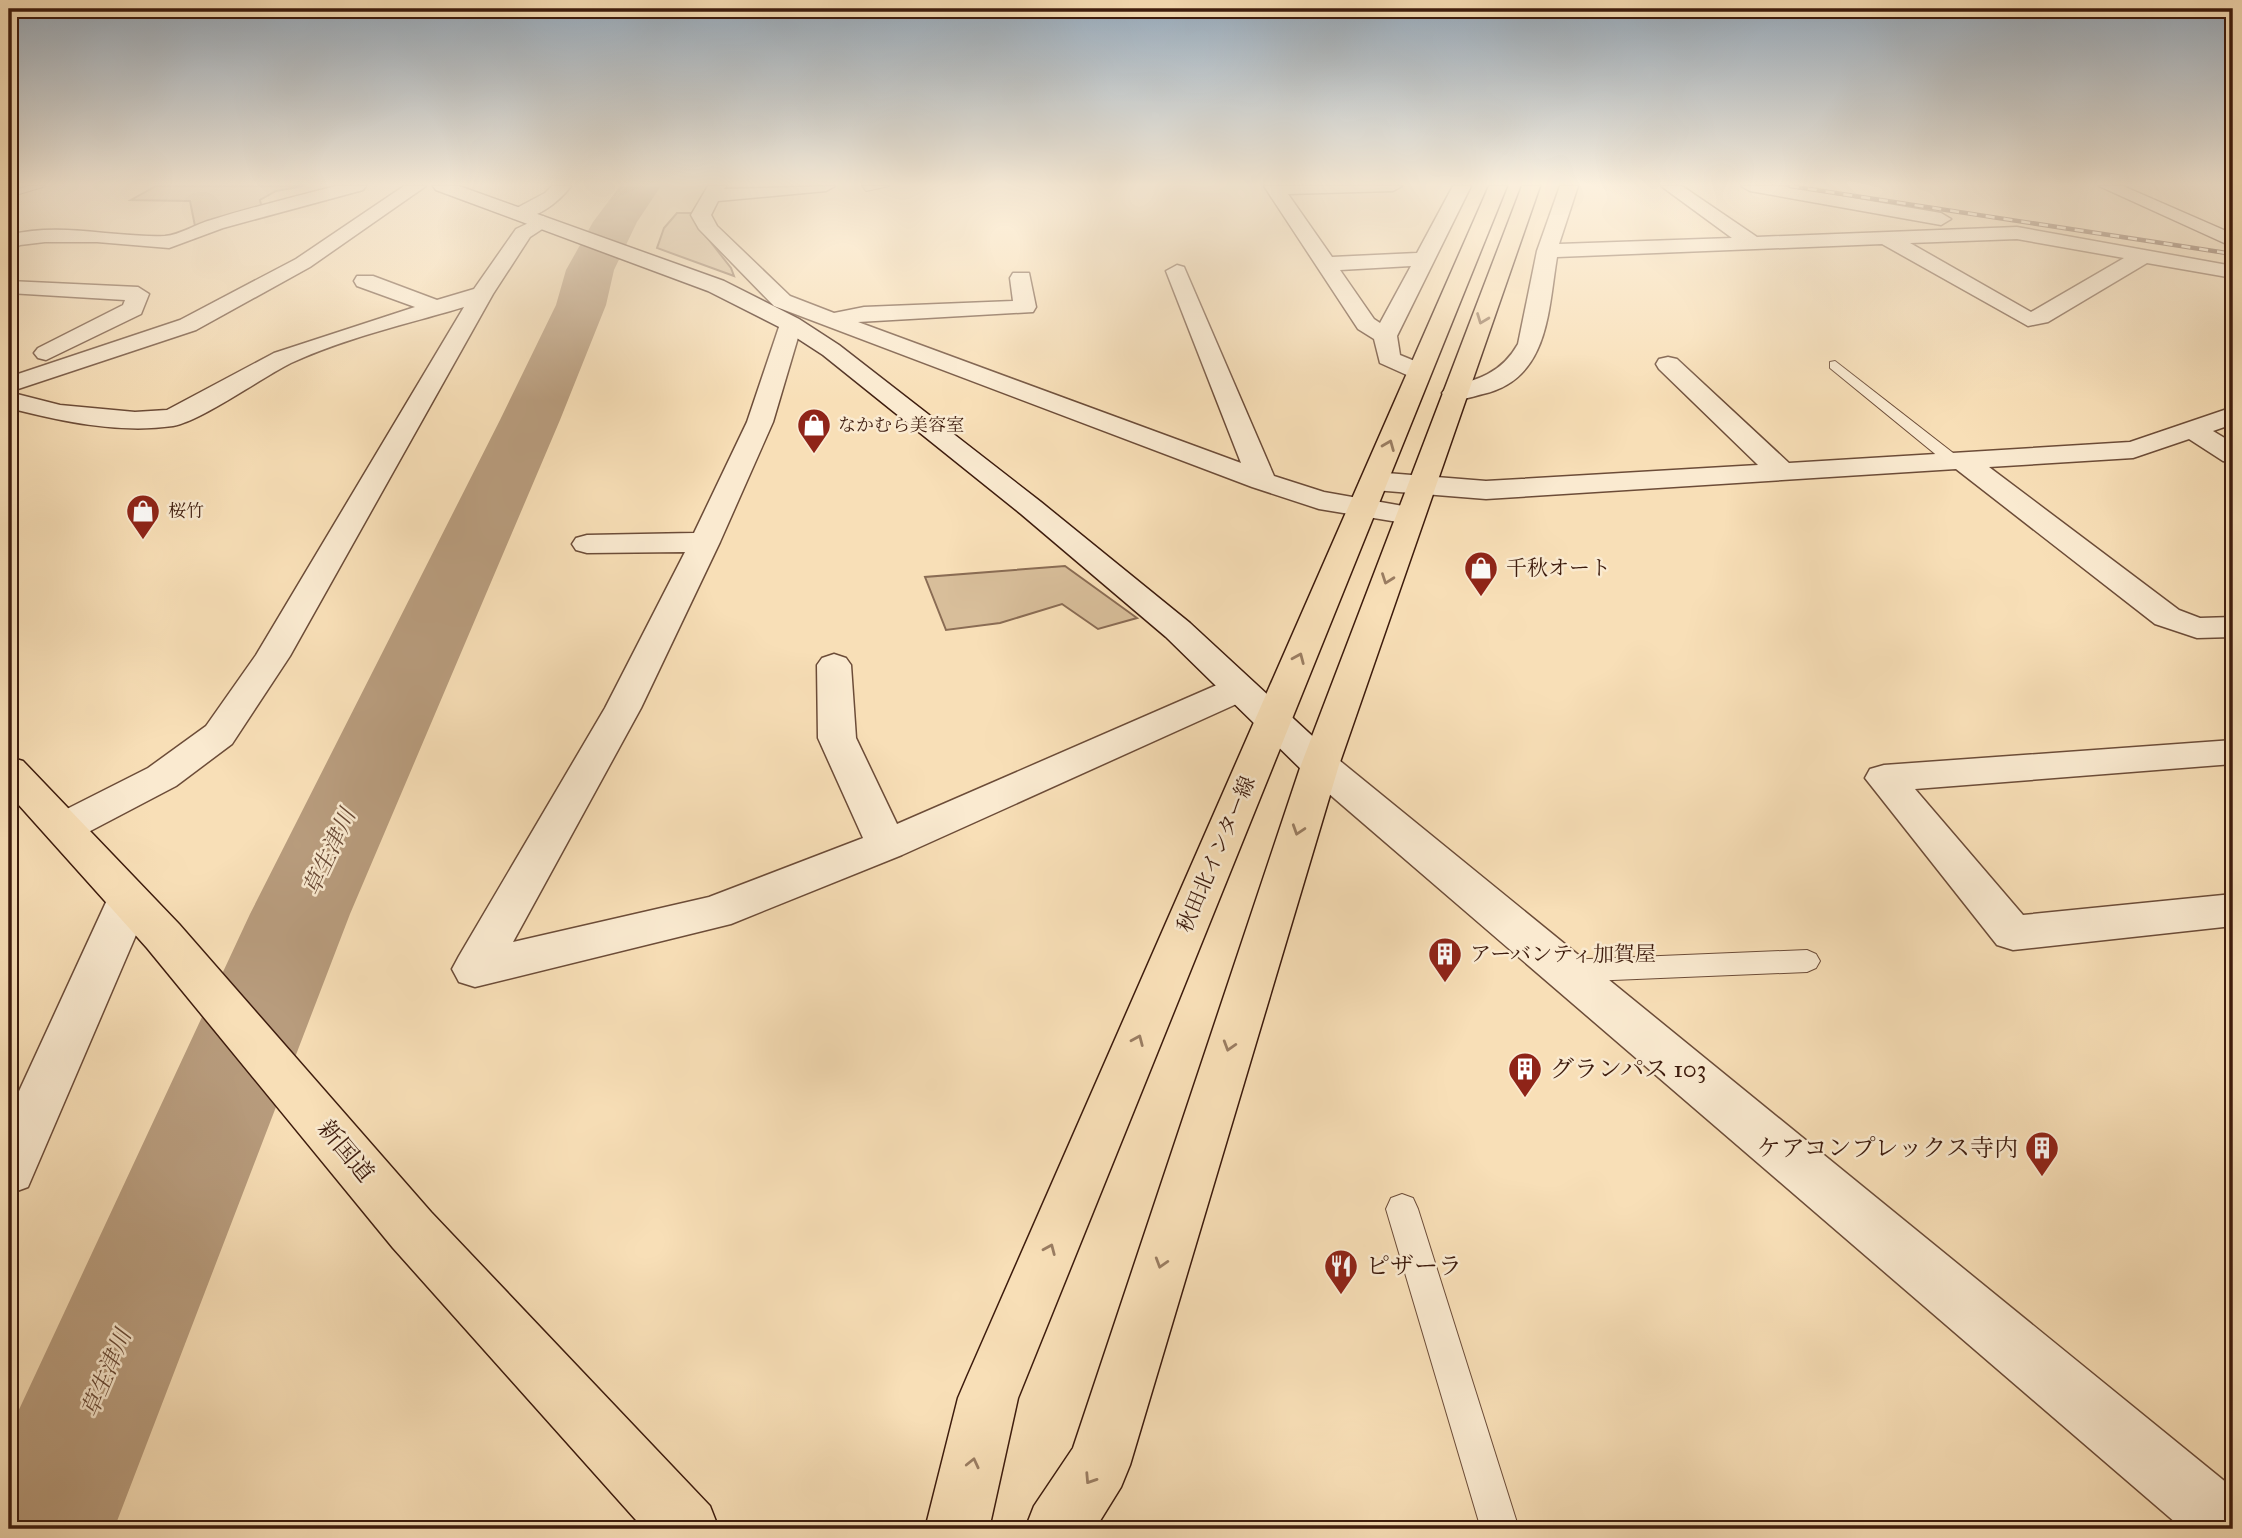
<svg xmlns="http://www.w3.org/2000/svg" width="2242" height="1538" viewBox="0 0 2242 1538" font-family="'IM FELL Great Primer','Noto Serif JP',serif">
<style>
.green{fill:#d8be9a;stroke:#8a6c54;stroke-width:2}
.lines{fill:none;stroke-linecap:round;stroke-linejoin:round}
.river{fill:#b89c7d;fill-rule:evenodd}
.lane-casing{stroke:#6c4c38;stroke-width:2}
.street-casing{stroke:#6c4c38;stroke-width:3}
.secondary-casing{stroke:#3d1b0d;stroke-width:3}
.primary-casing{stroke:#3d1b0d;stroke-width:3}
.lane{fill:#faead0;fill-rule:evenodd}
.street{fill:#faead0;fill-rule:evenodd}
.secondary{fill:#faead0;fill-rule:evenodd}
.primary{fill:#f8dfb7;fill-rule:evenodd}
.rail-casing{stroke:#3d1b0d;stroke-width:4.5}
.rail{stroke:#faead0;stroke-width:2.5;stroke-dasharray:9;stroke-linecap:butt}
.oneway{stroke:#9a7d62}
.labels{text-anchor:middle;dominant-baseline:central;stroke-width:5;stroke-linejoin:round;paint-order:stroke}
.far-poi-label{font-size:18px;fill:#3d1b0d;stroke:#faead0;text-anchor:start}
.poi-label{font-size:21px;fill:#3d1b0d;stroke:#faead0;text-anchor:start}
.street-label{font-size:21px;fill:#3d1b0d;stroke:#faead0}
.water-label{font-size:23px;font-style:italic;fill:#684834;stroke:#faead0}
.near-poi-label{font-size:24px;fill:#3d1b0d;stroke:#faead0;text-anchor:start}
.near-street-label{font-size:24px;fill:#3d1b0d;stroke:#faead0}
</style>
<rect width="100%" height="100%" fill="#f8dfb7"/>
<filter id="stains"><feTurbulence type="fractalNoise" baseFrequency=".00286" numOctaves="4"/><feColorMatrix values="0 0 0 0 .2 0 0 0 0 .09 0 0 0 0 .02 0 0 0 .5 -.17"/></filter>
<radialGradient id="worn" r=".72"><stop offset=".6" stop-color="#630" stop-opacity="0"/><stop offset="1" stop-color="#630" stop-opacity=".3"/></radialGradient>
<path class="green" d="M 156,186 L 303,186 L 276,191 L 260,200 L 262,209 L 195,226 L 190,201 L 131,200 Z
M 677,213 L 695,213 L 695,222 L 731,268 L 734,276 L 657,248 L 664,228 Z
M 1065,566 L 1137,618 L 1098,629 L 1062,604 L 1000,623 L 946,630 L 925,577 Z"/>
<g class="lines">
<path class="river" d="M 620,186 L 661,186 L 637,222 L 614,270 L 606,305 L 560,420 L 350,914 L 114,1529 L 9,1529 L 9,1431 L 250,914 L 500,420 L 556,305 L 566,270 L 593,222 Z"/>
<g class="lane-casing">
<path id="lane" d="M 28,186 L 46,186 L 9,197 L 9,191 Z
M 862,186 L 889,186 L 866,191 Z
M 1835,361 L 1957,456 L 1957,462 L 1945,462 L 1830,368 L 1830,362 Z
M 1807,950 L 1816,954 L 1820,961 L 1816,968 L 1807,972 L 1565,982 L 1555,979 L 1552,971 L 1555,963 L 1565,960 Z
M 1402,1194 L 1413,1198 L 1418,1209 L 1519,1529 L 1481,1529 L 1386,1209 L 1391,1198 Z"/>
</g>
<g class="street-casing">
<path id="street" d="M 336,186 L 366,186 L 363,190 L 223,228 L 169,248 L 97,242 L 45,242 L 20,245 L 9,252 L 9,235 C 62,222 112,238 165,236 C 180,235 196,224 211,220 C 252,207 294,197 336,186 Z
M 404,186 L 426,186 L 310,267 L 196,330 L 9,392 L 60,405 L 135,412 L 167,410 L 274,353 L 415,307 L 357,286 L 354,281 L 357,276 L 373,276 L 437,300 L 474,289 L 516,229 L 543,216 L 553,222 L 530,237 L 493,294 L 290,656 L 232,744 L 176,786 L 77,838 L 63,842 L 49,838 L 43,828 L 49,818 L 148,768 L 206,726 L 256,655 L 464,307 C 407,324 345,338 291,363 C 261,378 201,421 173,426 C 119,434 60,421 9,408 L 9,377 L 180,320 L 296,259 Z
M 552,186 L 571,186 C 560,201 533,223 513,218 L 510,214 L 513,210 L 545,193 Z
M 708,186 L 726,186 L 724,189 L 835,186 L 826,191 L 718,201 L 711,215 L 717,226 L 790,296 L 834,313 L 864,307 L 1013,301 L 1010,278 L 1013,273 L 1029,273 L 1036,307 L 1033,312 L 858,322 L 1241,463 L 1166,271 L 1177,265 L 1184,267 L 1274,476 L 1324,492 L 1420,509 L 1425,515 L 1420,521 L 1410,524 L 1319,509 L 1252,487 L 774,306 L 699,229 L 691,215 Z
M 1264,186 L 1402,186 L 1393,191 L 1288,194 L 1332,257 L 1417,253 L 1453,186 L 1471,186 L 1397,336 L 1400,355 L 1427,366 L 1430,371 L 1427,376 L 1409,376 L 1380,363 L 1374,339 L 1358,329 ZM 1411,266 L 1380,323 L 1374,319 L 1340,270 Z
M 1560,186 L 1578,186 L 1559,244 L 1732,238 L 1661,186 L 1682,186 L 1757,237 L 2017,227 L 2233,266 L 2233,278 L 2147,263 L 2048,322 L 2028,326 L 1882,244 L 1557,257 C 1548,311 1549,379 1483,394 C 1471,397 1459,402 1446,398 L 1442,393 L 1446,388 C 1477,380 1501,374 1518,344 L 1537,251 ZM 2017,239 L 2124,258 L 2031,312 L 1910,243 Z
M 1741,186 L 1782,186 L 1941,213 L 1951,219 L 1941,225 L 1750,191 Z
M 9,281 L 138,287 L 149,294 L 141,314 L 46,360 L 38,358 L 34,353 L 38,348 L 123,305 L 125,300 L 9,293 Z
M 791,317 L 802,324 L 773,422 L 720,542 L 641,708 L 513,942 L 709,897 L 863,838 L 818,738 L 817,665 L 822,658 L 834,654 L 846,658 L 851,665 L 856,738 L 897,824 L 1226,681 L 1239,678 L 1252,681 L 1257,689 L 1252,697 L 902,855 L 731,924 L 475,987 L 459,982 L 452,969 L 459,956 L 605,708 L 685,552 L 587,553 L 576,550 L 572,544 L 576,538 L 587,535 L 694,533 L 747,422 L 780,324 Z
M 1668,357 L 1677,359 L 1789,463 L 2130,442 L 2233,407 L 2233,424 L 2213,431 L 2233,443 L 2233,463 L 2223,461 L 2189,439 L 2133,458 L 1989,467 L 2179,610 L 2200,618 L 2233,617 L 2233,637 L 2197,638 L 2155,624 L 1956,469 L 1486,499 L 1374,490 L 1364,487 L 1360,481 L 1364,475 L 1374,472 L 1486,481 L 1758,465 L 1659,369 L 1656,364 L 1659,359 Z
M 2233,740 L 2233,764 L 1915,789 L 2023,915 L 2233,894 L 2233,926 L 2013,950 L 1997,945 L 1865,778 L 1870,769 L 1884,765 Z
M 1320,752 L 1334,756 L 2233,1488 L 2233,1529 L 2183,1529 L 1306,774 L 1301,765 L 1306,756 Z
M 129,884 L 144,889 L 151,900 L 28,1187 L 9,1194 L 9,1113 L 107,900 L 114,889 Z"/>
</g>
<g class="secondary-casing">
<path id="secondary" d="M 433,186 L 459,186 L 724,281 L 799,319 L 839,345 L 1041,502 L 1190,623 L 1334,756 L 1339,765 L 1334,774 L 1320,778 L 1306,774 L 1166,637 L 1021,514 L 823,355 L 783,329 L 708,291 L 436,190 Z
M 2099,186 L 2123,186 L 2233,234 L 2233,247 Z"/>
</g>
<g class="primary-casing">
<path id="primary" d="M 1489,186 L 1507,186 L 1018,1398 L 989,1529 L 925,1529 L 958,1398 L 967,1377 Z
M 1522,186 L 1540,186 L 1339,765 L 1130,1465 L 1121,1487 L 1095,1529 L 1025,1529 L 1034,1506 L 1073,1448 L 1301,765 Z
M 9,757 L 23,761 L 179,924 L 431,1212 L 710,1506 L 719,1529 L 644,1529 L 393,1248 L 147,948 L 9,794 Z"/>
</g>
<use href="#lane" class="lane"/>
<use href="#street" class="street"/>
<use href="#secondary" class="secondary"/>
<use href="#primary" class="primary"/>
<g class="rail-casing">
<path id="rail" d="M 1790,186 L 2233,254"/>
</g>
<use href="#rail" class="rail"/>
</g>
<defs><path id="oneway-chevron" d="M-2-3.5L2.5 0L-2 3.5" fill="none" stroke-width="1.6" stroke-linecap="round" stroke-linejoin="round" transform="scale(1.75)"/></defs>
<g class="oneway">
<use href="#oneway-chevron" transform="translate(1482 319) rotate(111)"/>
<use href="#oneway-chevron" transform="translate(1389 445) rotate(-68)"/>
<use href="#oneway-chevron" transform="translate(1387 579) rotate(110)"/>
<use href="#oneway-chevron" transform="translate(1299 658) rotate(-67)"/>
<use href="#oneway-chevron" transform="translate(1298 830) rotate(108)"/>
<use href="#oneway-chevron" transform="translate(1138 1040) rotate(-67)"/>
<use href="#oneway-chevron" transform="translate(1229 1046) rotate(107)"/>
<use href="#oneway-chevron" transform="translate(1050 1249) rotate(-67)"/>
<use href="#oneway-chevron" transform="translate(1161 1263) rotate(107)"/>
<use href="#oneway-chevron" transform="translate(973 1463) rotate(-77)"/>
<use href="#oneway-chevron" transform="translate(1090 1479) rotate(123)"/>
</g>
<linearGradient id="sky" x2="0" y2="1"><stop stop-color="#95aabd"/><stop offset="0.46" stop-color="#fcf1df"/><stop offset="1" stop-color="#fcf1df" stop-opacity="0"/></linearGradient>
<rect width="2242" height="401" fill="url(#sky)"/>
<defs>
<g id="shop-pin" transform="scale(1.75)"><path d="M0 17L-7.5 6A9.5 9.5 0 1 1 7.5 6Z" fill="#8f2418" stroke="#faead0"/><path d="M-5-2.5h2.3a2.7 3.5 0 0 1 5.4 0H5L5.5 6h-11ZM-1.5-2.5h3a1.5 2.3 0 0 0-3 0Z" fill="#fff"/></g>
<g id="building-pin" transform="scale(1.75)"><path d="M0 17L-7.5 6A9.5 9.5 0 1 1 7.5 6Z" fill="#8f2418" stroke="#faead0"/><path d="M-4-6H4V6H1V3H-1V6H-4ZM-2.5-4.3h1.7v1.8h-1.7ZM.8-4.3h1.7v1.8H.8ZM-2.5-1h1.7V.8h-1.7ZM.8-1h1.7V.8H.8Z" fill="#fff"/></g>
<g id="restaurant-pin" transform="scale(1.75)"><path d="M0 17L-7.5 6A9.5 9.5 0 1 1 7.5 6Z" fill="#8f2418" stroke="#faead0"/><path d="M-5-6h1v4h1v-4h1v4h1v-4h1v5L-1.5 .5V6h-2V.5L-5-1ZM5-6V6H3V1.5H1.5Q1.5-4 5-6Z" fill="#fff"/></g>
</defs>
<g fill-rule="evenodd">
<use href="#shop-pin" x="814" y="425"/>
<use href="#shop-pin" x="143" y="511"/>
<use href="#shop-pin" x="1481" y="568"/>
<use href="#building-pin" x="1445" y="954"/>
<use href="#building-pin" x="1525" y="1069"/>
<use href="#building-pin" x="2042" y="1148"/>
<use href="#restaurant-pin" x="1341" y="1266"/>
</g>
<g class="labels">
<g class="far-poi-label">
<text x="838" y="425">なかむら美容室</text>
<text x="168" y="511">桜竹</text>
</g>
<g class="poi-label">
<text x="1506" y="568">千秋オート</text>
<text x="1470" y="954">アーバンティ加賀屋</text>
</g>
<g class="street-label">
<text transform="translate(1216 854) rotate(-67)">秋田北インター線</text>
</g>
<g class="water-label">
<text transform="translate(329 852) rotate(-65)">草生津川</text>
<text transform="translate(106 1373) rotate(-67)">草生津川</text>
</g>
<g class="near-poi-label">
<text x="1550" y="1069">グランパス 103</text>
<text x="2018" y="1148" text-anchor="end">ケアコンプレックス寺内</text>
<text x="1366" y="1266">ピザーラ</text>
</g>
<g class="near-street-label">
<text transform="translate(346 1151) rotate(50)">新国道</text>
</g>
</g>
<rect width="2242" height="1538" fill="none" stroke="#f8dfb7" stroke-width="35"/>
<rect x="10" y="10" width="2221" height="1517" fill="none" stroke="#3d1b0d" stroke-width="3.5"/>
<rect x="18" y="18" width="2207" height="1503" fill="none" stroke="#3d1b0d" stroke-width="2"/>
<rect width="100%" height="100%" filter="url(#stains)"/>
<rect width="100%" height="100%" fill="url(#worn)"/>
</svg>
